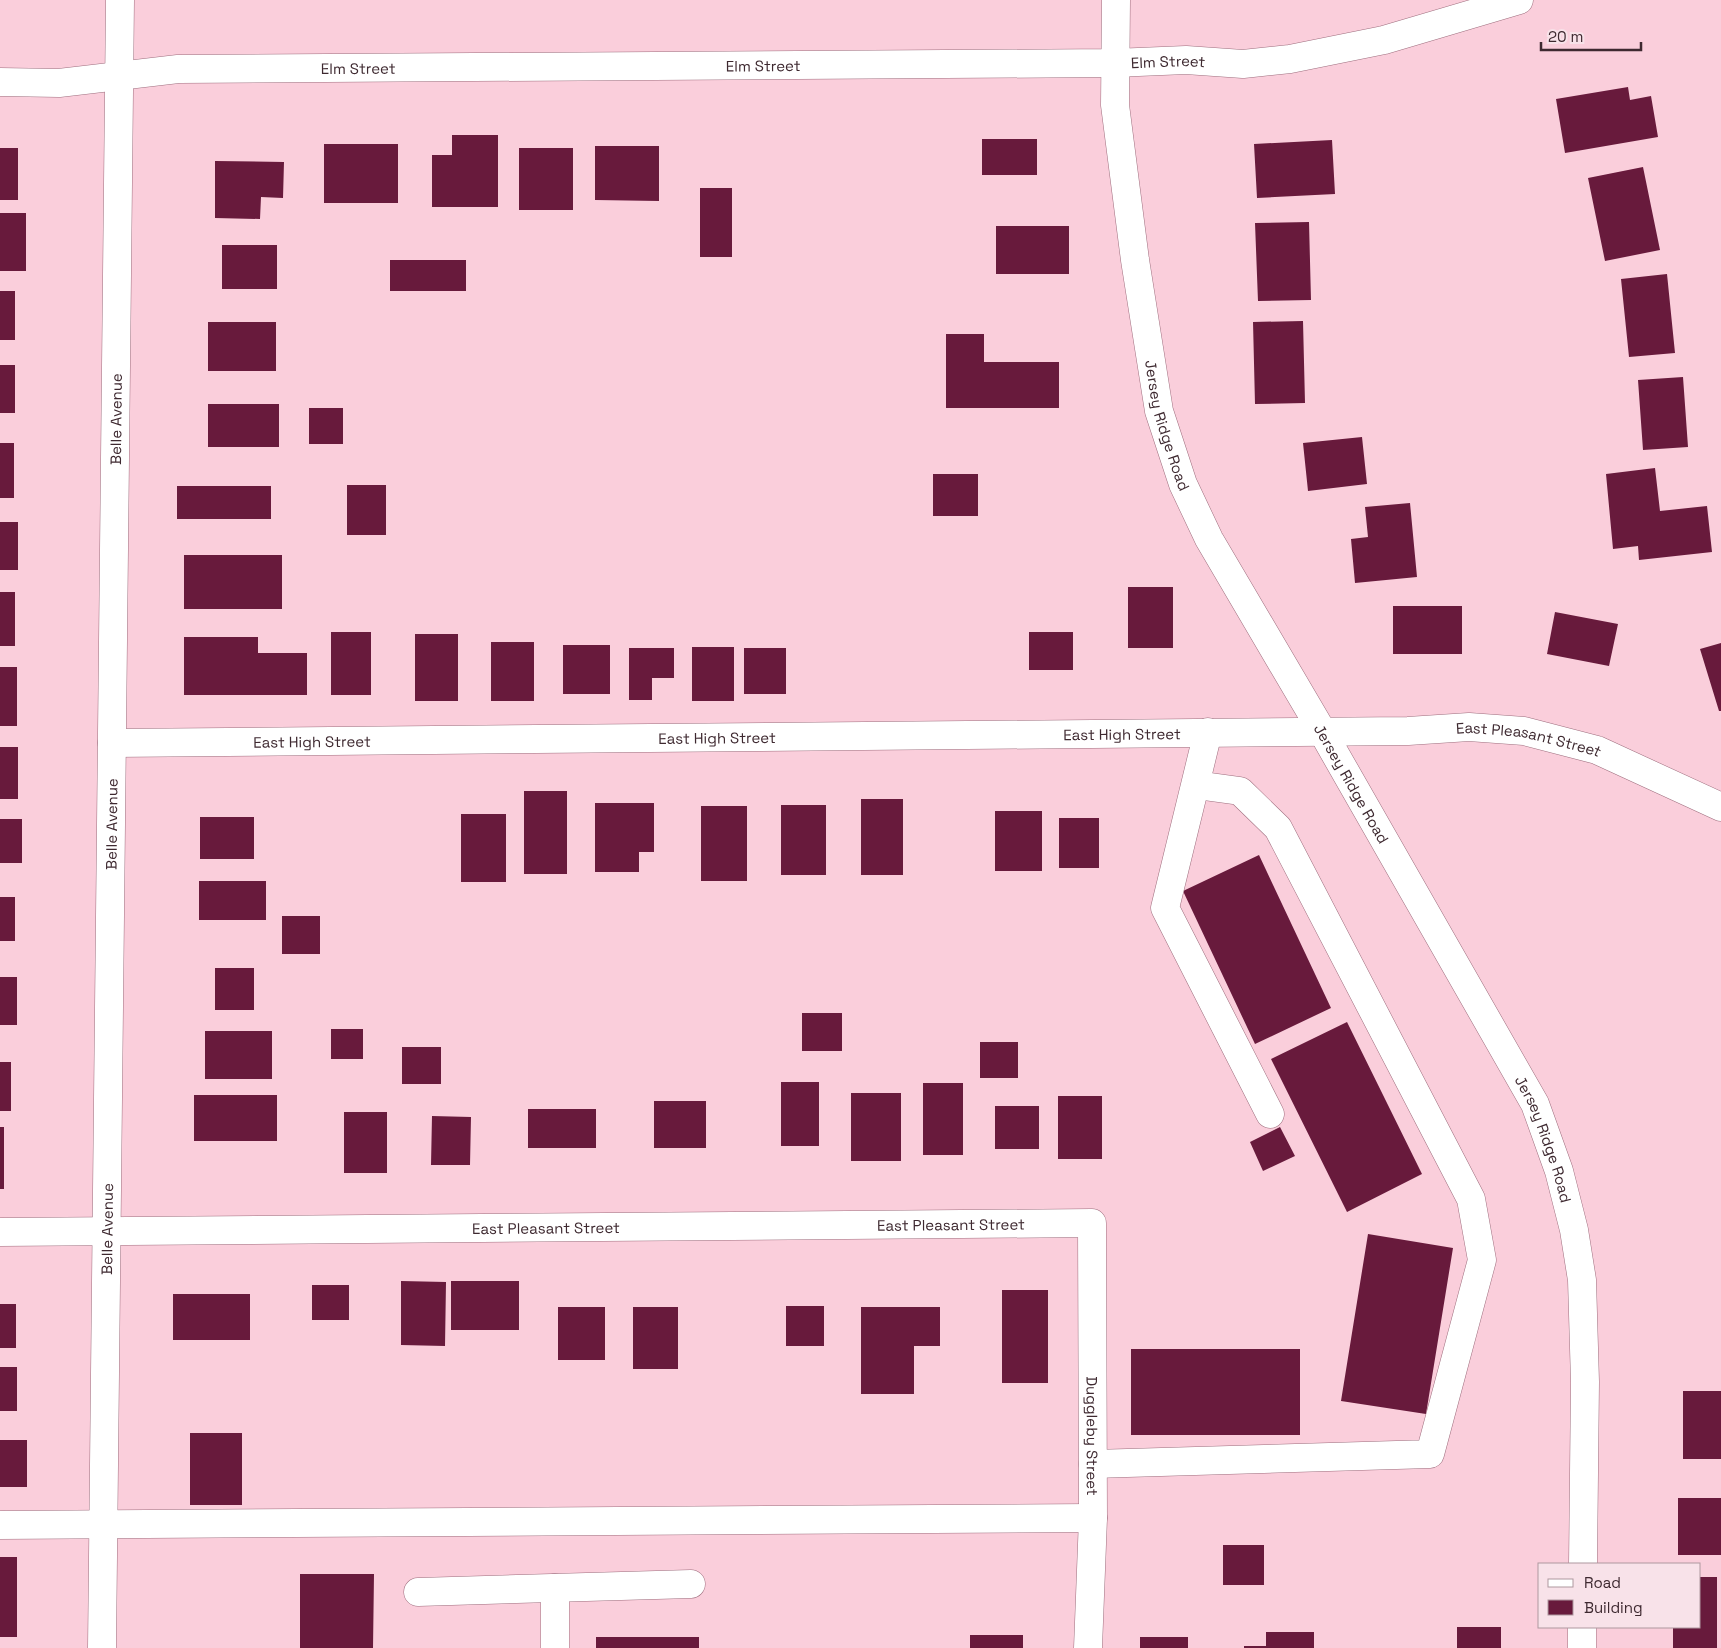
<svg xmlns="http://www.w3.org/2000/svg" width="1721" height="1648" viewBox="0 0 1721 1648" font-family="'Space Grotesk',sans-serif">
<style>
.building{fill:#681a3c}
.lines{fill:none;stroke-linecap:round;stroke-linejoin:round}
.minor-casing{stroke:#9e6e7e;stroke-width:29}
.minor{stroke:#fff;stroke-width:28}
.labels{text-anchor:middle;dominant-baseline:central;stroke-width:5;stroke-linejoin:round;paint-order:stroke}
.street-label{font-size:15px;fill:#3e2930;stroke:#f8e2e9}
</style>
<rect width="100%" height="100%" fill="#facedb"/>
<path class="building" d="M 1628,87 L 1630,100 L 1651,96 L 1658,137 L 1565,153 L 1556,99 Z
M 452,135 L 498,135 L 498,207 L 432,207 L 432,155 L 452,155 Z
M 982,139 L 1037,139 L 1037,175 L 982,175 Z
M 1332,140 L 1335,194 L 1257,198 L 1254,144 Z
M 324,144 L 398,144 L 398,203 L 324,203 Z
M 595,146 L 659,146 L 659,201 L 595,200 Z
M 0,148 L 18,148 L 18,200 L 0,200 Z
M 519,148 L 573,148 L 573,210 L 519,210 Z
M 215,161 L 284,162 L 283,198 L 261,197 L 260,219 L 215,218 Z
M 1643,167 L 1660,250 L 1605,261 L 1588,178 Z
M 700,188 L 732,188 L 732,257 L 700,257 Z
M 0,213 L 26,213 L 26,271 L 0,271 Z
M 1309,222 L 1311,300 L 1258,301 L 1255,223 Z
M 996,226 L 1069,226 L 1069,274 L 996,274 Z
M 222,245 L 277,245 L 277,289 L 222,289 Z
M 390,260 L 466,260 L 466,291 L 390,291 Z
M 1667,274 L 1675,353 L 1629,357 L 1621,279 Z
M 0,291 L 15,291 L 15,340 L 0,340 Z
M 1303,321 L 1305,403 L 1255,404 L 1253,322 Z
M 208,322 L 276,322 L 276,371 L 208,371 Z
M 946,334 L 984,334 L 984,362 L 1059,362 L 1059,408 L 946,408 Z
M 0,365 L 15,365 L 15,413 L 0,413 Z
M 1683,377 L 1688,447 L 1643,450 L 1638,380 Z
M 208,404 L 279,404 L 279,447 L 208,447 Z
M 309,408 L 343,408 L 343,444 L 309,444 Z
M 1362,437 L 1367,484 L 1308,491 L 1303,443 Z
M 0,443 L 14,443 L 14,498 L 0,498 Z
M 1655,468 L 1660,511 L 1707,506 L 1712,552 L 1639,560 L 1638,546 L 1613,549 L 1606,474 Z
M 933,474 L 978,474 L 978,516 L 933,516 Z
M 347,485 L 386,485 L 386,535 L 347,535 Z
M 177,486 L 271,486 L 271,519 L 177,519 Z
M 1410,503 L 1417,577 L 1355,583 L 1351,539 L 1368,537 L 1365,507 Z
M 0,522 L 18,522 L 18,570 L 0,570 Z
M 184,555 L 282,555 L 282,609 L 184,609 Z
M 1128,587 L 1173,587 L 1173,648 L 1128,648 Z
M 0,592 L 15,592 L 15,646 L 0,646 Z
M 1393,606 L 1462,606 L 1462,654 L 1393,654 Z
M 1555,612 L 1618,624 L 1609,666 L 1547,654 Z
M 331,632 L 371,632 L 371,695 L 331,695 Z
M 1029,632 L 1073,632 L 1073,670 L 1029,670 Z
M 415,634 L 458,634 L 458,701 L 415,701 Z
M 184,637 L 258,637 L 258,653 L 307,653 L 307,695 L 184,695 Z
M 491,642 L 534,642 L 534,701 L 491,701 Z
M 1721,643 L 1721,711 L 1719,711 L 1700,649 Z
M 563,645 L 610,645 L 610,694 L 563,694 Z
M 692,647 L 734,647 L 734,701 L 692,701 Z
M 629,648 L 674,648 L 674,678 L 652,678 L 652,700 L 629,700 Z
M 744,648 L 786,648 L 786,694 L 744,694 Z
M 0,667 L 17,667 L 17,726 L 0,726 Z
M 0,747 L 18,747 L 18,799 L 0,799 Z
M 524,791 L 567,791 L 567,874 L 524,874 Z
M 861,799 L 903,799 L 903,875 L 861,875 Z
M 595,803 L 654,803 L 654,852 L 639,852 L 639,872 L 595,872 Z
M 781,805 L 826,805 L 826,875 L 781,875 Z
M 701,806 L 747,806 L 747,881 L 701,881 Z
M 995,811 L 1042,811 L 1042,871 L 995,871 Z
M 461,814 L 506,814 L 506,882 L 461,882 Z
M 200,817 L 254,817 L 254,859 L 200,859 Z
M 1059,818 L 1099,818 L 1099,868 L 1059,868 Z
M 0,819 L 22,819 L 22,863 L 0,863 Z
M 1259,855 L 1331,1008 L 1255,1044 L 1183,891 Z
M 199,881 L 266,881 L 266,920 L 199,920 Z
M 0,897 L 15,897 L 15,941 L 0,941 Z
M 282,916 L 320,916 L 320,954 L 282,954 Z
M 215,968 L 254,968 L 254,1010 L 215,1010 Z
M 0,977 L 17,977 L 17,1025 L 0,1025 Z
M 802,1013 L 842,1013 L 842,1051 L 802,1051 Z
M 1347,1022 L 1422,1174 L 1347,1212 L 1271,1059 Z
M 331,1029 L 363,1029 L 363,1059 L 331,1059 Z
M 205,1031 L 272,1031 L 272,1079 L 205,1079 Z
M 980,1042 L 1018,1042 L 1018,1078 L 980,1078 Z
M 402,1047 L 441,1047 L 441,1084 L 402,1084 Z
M 0,1062 L 11,1062 L 11,1111 L 0,1111 Z
M 781,1082 L 819,1082 L 819,1146 L 781,1146 Z
M 923,1083 L 963,1083 L 963,1155 L 923,1155 Z
M 851,1093 L 901,1093 L 901,1161 L 851,1161 Z
M 194,1095 L 277,1095 L 277,1141 L 194,1141 Z
M 1058,1096 L 1102,1096 L 1102,1159 L 1058,1159 Z
M 654,1101 L 706,1101 L 706,1148 L 654,1148 Z
M 995,1106 L 1039,1106 L 1039,1149 L 995,1149 Z
M 528,1109 L 596,1109 L 596,1148 L 528,1148 Z
M 344,1112 L 387,1112 L 387,1173 L 344,1173 Z
M 432,1116 L 471,1117 L 470,1165 L 431,1165 Z
M 0,1127 L 4,1127 L 4,1189 L 0,1189 Z
M 1280,1127 L 1295,1156 L 1263,1171 L 1250,1142 Z
M 1368,1234 L 1453,1248 L 1426,1414 L 1341,1401 Z
M 401,1281 L 446,1282 L 445,1346 L 401,1345 Z
M 451,1281 L 519,1281 L 519,1330 L 451,1330 Z
M 312,1285 L 349,1285 L 349,1320 L 312,1320 Z
M 1002,1290 L 1048,1290 L 1048,1383 L 1002,1383 Z
M 173,1294 L 250,1294 L 250,1340 L 173,1340 Z
M 0,1304 L 16,1304 L 16,1348 L 0,1348 Z
M 786,1306 L 824,1306 L 824,1346 L 786,1346 Z
M 558,1307 L 605,1307 L 605,1360 L 558,1360 Z
M 633,1307 L 678,1307 L 678,1369 L 633,1369 Z
M 861,1307 L 940,1307 L 940,1346 L 914,1346 L 914,1394 L 861,1394 Z
M 1131,1349 L 1300,1349 L 1300,1435 L 1131,1435 Z
M 0,1367 L 17,1367 L 17,1411 L 0,1411 Z
M 1683,1391 L 1721,1391 L 1721,1459 L 1683,1459 Z
M 190,1433 L 242,1433 L 242,1505 L 190,1505 Z
M 0,1440 L 27,1440 L 27,1487 L 0,1487 Z
M 1678,1498 L 1721,1498 L 1721,1555 L 1678,1555 Z
M 1223,1545 L 1264,1545 L 1264,1585 L 1223,1585 Z
M 0,1557 L 17,1557 L 17,1637 L 0,1637 Z
M 300,1574 L 374,1574 L 373,1648 L 300,1648 Z
M 1700,1577 L 1717,1577 L 1717,1648 L 1673,1648 L 1673,1627 L 1700,1627 Z
M 1457,1627 L 1501,1627 L 1501,1648 L 1457,1648 Z
M 1266,1632 L 1314,1632 L 1314,1648 L 1244,1648 L 1244,1646 L 1266,1646 Z
M 970,1635 L 1023,1635 L 1023,1648 L 970,1648 Z
M 596,1637 L 699,1637 L 699,1648 L 596,1648 Z
M 1140,1637 L 1188,1637 L 1188,1648 L 1140,1648 Z"/>
<g class="lines">
<g class="minor-casing">
<g id="minor">
<path id="s1" d="M 1116,0 L 1115,105 L 1135,260 L 1159,411 L 1183,484 L 1209,539 L 1322,731 L 1535,1104 L 1559,1171 L 1574,1230 L 1582,1280 L 1585,1382 L 1583,1564"/>
<path id="s2" d="M 0,82 L 59,83 L 178,69 L 1114,63 L 1186,60 L 1243,64 L 1290,59 L 1384,40 L 1519,0"/>
<path d="M 1208,732 L 1165,908 L 1270,1114"/>
<path id="s3" d="M 112,743 L 1408,731 L 1469,727 L 1524,731 L 1597,750 L 1721,807"/>
<path id="s4" d="M 0,1232 L 1092,1223 L 1093,1518 L 1088,1648"/>
<path d="M 1093,1464 L 1430,1454 L 1482,1260 L 1471,1199 L 1278,828 L 1240,791 L 1196,785"/>
<path d="M 0,1525 L 1093,1518"/>
<path d="M 555,1588 L 555,1648"/>
<path d="M 418,1592 L 691,1584"/>
<path id="s5" d="M 102,1648 L 120,0"/>
<path d="M 1582,1648 L 1582,1627"/>
</g>
</g>
<use href="#minor" class="minor"/>
</g>
<g class="labels">
<g class="street-label">
<text stroke="none"><textPath href="#s2" startOffset="1169">Elm Street</textPath></text>
<text stroke="none"><textPath href="#s2" startOffset="764">Elm Street</textPath></text>
<text stroke="none"><textPath href="#s2" startOffset="359">Elm Street</textPath></text>
<text stroke="none"><textPath href="#s5" startOffset="1229">Belle Avenue</textPath></text>
<text stroke="none"><textPath href="#s1" startOffset="430">Jersey Ridge Road</textPath></text>
<text stroke="none"><textPath href="#s3" startOffset="1010">East High Street</textPath></text>
<text stroke="none"><textPath href="#s3" startOffset="605">East High Street</textPath></text>
<text stroke="none"><textPath href="#s3" startOffset="200">East High Street</textPath></text>
<text stroke="none"><textPath href="#s3" startOffset="1418">East Pleasant Street</textPath></text>
<text stroke="none"><textPath href="#s1" startOffset="835">Jersey Ridge Road</textPath></text>
<text stroke="none"><textPath href="#s5" startOffset="824">Belle Avenue</textPath></text>
<text stroke="none"><textPath href="#s1" startOffset="1240">Jersey Ridge Road</textPath></text>
<text stroke="none"><textPath href="#s4" startOffset="951">East Pleasant Street</textPath></text>
<text stroke="none"><textPath href="#s4" startOffset="546">East Pleasant Street</textPath></text>
<text stroke="none"><textPath href="#s5" startOffset="419">Belle Avenue</textPath></text>
<text stroke="none"><textPath href="#s4" startOffset="1305">Duggleby Street</textPath></text>
</g>
</g>
<rect x="1538" y="1563" width="162" height="65" fill="#f8e2e9" stroke="#ae989f"/>
<rect x="1548" y="1579" width="25" height="8" fill="#ffffff" stroke="#ae989f"/>
<text x="1584" y="1588" font-size="15" fill="#3e2930">Road</text>
<rect x="1548" y="1600" width="25" height="15" fill="#681a3c" stroke="#ae989f"/>
<text x="1584" y="1613" font-size="15" fill="#3e2930">Building</text>
<path d="M1541 42v8h100v-8" fill="none" stroke="#3e2930" stroke-width="2.5"/>
<text x="1548" y="42" font-size="15" fill="#3e2930" stroke="#f8e2e9" stroke-width="4" paint-order="stroke">20 m</text>
</svg>
